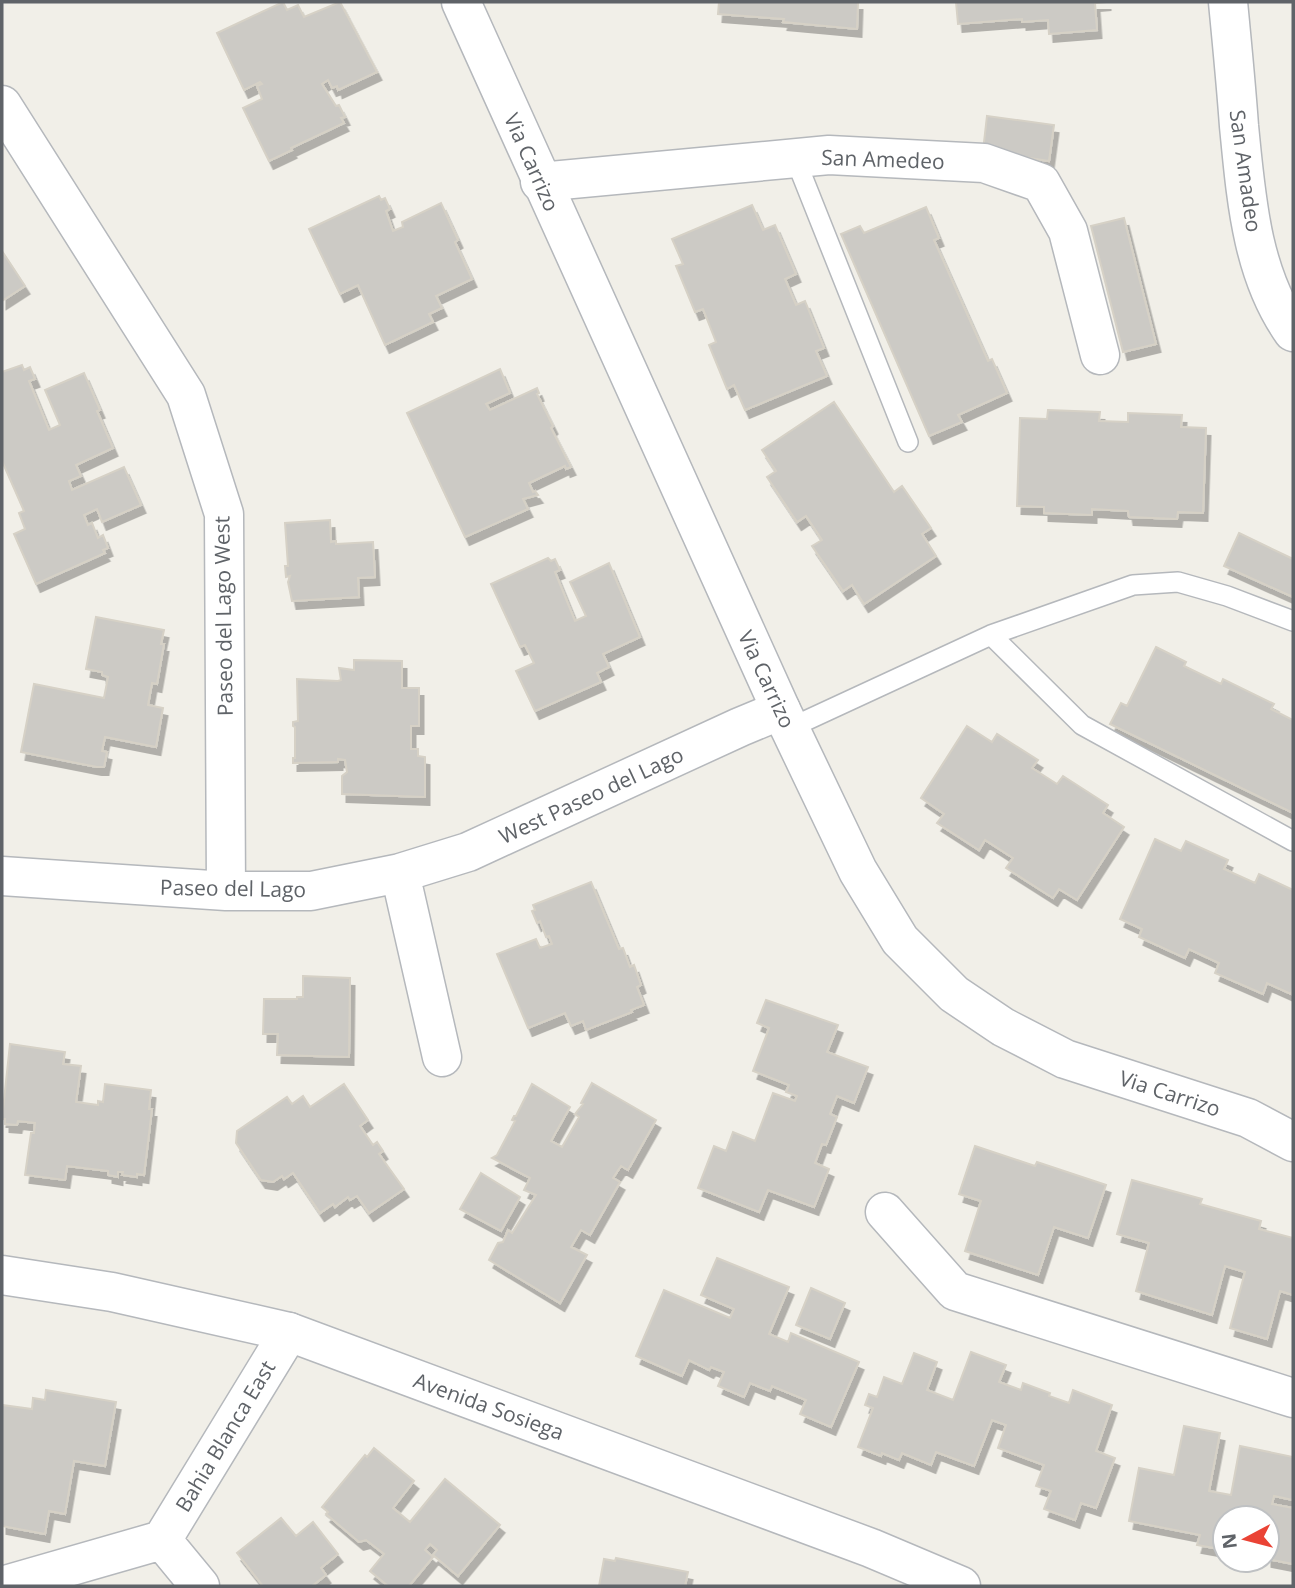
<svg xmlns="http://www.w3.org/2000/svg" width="1295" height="1588" viewBox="0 0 1295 1588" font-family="'Open Sans',sans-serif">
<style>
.building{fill:#cccac5;stroke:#d6d1c6;stroke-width:2;filter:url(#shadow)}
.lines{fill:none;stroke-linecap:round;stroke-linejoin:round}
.service-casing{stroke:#b5b8bc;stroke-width:22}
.minor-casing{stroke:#b5b8bc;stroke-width:41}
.tertiary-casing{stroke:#b5b8bc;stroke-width:41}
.service{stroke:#fff;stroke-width:19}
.minor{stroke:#fff;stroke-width:38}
.tertiary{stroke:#fff;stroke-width:38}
.labels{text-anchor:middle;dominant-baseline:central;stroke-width:6;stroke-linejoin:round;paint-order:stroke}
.street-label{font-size:21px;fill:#5f6368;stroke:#fff}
</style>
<defs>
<filter id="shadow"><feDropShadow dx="4.5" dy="8" stdDeviation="0" flood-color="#0004"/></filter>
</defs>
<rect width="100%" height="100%" fill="#f1efe8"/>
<path class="building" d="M 283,2 L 287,10 L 298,5 L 304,17 L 340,2 L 377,72 L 338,90 L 337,86 L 332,88 L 328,80 L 322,84 L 336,106 L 339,105 L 345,117 L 341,118 L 344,123 L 291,148 L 292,150 L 269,161 L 243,108 L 262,99 L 257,86 L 262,84 L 260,82 L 244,90 L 217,33 Z
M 719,2 L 858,2 L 857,29 L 783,22 L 784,19 L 718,14 Z
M 956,2 L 1107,2 L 1095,3 L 1097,30 L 1049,34 L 1048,20 L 1022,22 L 1022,19 L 958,24 Z
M 987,116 L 1054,125 L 1049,161 L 983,151 Z
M 379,196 L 381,200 L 385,198 L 390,209 L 386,211 L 393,231 L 403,227 L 402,222 L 441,203 L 458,240 L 455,242 L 472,279 L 436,296 L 442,308 L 429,314 L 433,322 L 385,345 L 358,285 L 340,294 L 309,229 Z
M 752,205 L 763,230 L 775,225 L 796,274 L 785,279 L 796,305 L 805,301 L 824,348 L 816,351 L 827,376 L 745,410 L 734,385 L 727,389 L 709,345 L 716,342 L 703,309 L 695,312 L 676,266 L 683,264 L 672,239 Z
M 926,207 L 939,238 L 934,240 L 988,361 L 992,359 L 1007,393 L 958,415 L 962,422 L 929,436 L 841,234 L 860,226 L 864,233 Z
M 1124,218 L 1156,344 L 1123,352 L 1091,226 Z
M 2,251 L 25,286 L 2,301 Z
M 22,365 L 24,370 L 30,367 L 35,379 L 29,381 L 49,430 L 60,425 L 45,390 L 84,373 L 100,410 L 97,411 L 113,448 L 76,465 L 81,476 L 69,481 L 72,490 L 124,467 L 141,505 L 102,522 L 97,509 L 84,515 L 88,525 L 92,523 L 98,538 L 103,535 L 108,548 L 103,550 L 105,553 L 36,584 L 14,534 L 25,529 L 19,513 L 24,511 L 2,461 L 2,372 Z
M 500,369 L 510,393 L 486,404 L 490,410 L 537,388 L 539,393 L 537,394 L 553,426 L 551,428 L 571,467 L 566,469 L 565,466 L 529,483 L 533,492 L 535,491 L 538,495 L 523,499 L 528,509 L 465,537 L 407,413 Z
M 834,402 L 894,492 L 902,486 L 931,528 L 922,534 L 936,556 L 864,604 L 852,585 L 843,591 L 812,546 L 822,540 L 806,516 L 797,522 L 767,477 L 776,471 L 762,450 Z
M 1048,410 L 1100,412 L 1099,421 L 1128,422 L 1128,413 L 1182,415 L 1181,427 L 1206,428 L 1203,513 L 1178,512 L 1177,519 L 1129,517 L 1128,511 L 1092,509 L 1092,515 L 1044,513 L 1044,507 L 1017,506 L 1020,418 L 1047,419 Z
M 330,520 L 331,542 L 336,541 L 336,544 L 373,542 L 375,577 L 358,578 L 359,597 L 292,601 L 288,582 L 290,576 L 286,577 L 285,566 L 288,566 L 285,523 Z
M 1239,533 L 1293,559 L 1293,597 L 1224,566 Z
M 548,558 L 551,561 L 555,559 L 560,570 L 555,572 L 575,621 L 586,616 L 570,582 L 609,563 L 640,637 L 603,654 L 609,667 L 597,673 L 601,682 L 535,711 L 516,671 L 534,663 L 525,645 L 520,647 L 491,584 Z
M 96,617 L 164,630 L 161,644 L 164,644 L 157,684 L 152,683 L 148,705 L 163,708 L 156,747 L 105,737 L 102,751 L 107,752 L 104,767 L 97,767 L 21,752 L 34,684 L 104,698 L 108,677 L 102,675 L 102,672 L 86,669 Z
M 1156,647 L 1186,662 L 1184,666 L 1221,684 L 1223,679 L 1274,704 L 1271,709 L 1293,720 L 1293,813 L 1110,724 L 1121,703 L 1127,706 Z
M 354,660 L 402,661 L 402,688 L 419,688 L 419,726 L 411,726 L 411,749 L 418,749 L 418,756 L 425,757 L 425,797 L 342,794 L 342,776 L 347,772 L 345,760 L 338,759 L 338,762 L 293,763 L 293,758 L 295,758 L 295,727 L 293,726 L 293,722 L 298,721 L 297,679 L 338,681 L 341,680 L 339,668 L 354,670 Z
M 967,726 L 992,742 L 997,734 L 1038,760 L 1032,768 L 1057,784 L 1063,776 L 1108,805 L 1103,813 L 1124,827 L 1077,900 L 1059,889 L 1053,898 L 1006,868 L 1013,858 L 985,840 L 979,850 L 937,823 L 944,814 L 921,798 Z
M 1155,839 L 1181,851 L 1186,841 L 1228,860 L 1224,869 L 1255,883 L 1259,874 L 1293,890 L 1293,988 L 1291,994 L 1267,983 L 1263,994 L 1215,973 L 1219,963 L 1189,949 L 1185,958 L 1139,937 L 1142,929 L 1120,919 Z
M 591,882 L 619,949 L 623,948 L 630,967 L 634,965 L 641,985 L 637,987 L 644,1005 L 631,1010 L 632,1012 L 586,1030 L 583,1021 L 571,1026 L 565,1013 L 528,1028 L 497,954 L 536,939 L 540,948 L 552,944 L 549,936 L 546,937 L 540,921 L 537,923 L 532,911 L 535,910 L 533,905 Z
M 303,976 L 350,978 L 349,1057 L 277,1055 L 278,1034 L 263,1034 L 264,999 L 297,999 L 297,997 L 303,997 Z
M 766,1000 L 838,1025 L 827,1052 L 868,1067 L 854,1103 L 837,1096 L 830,1114 L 837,1117 L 826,1145 L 822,1144 L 815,1163 L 829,1169 L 814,1207 L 768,1190 L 759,1212 L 698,1188 L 714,1146 L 726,1151 L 733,1132 L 755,1141 L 773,1093 L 795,1101 L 797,1096 L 786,1092 L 789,1085 L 753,1071 L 769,1028 L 757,1023 Z
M 10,1044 L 65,1052 L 63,1064 L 81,1066 L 76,1102 L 98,1105 L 98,1101 L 103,1102 L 105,1084 L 151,1090 L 149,1109 L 152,1109 L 144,1175 L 137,1174 L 137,1177 L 122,1175 L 123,1172 L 118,1172 L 118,1177 L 108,1175 L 108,1171 L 67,1166 L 65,1180 L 25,1175 L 31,1133 L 34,1133 L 35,1123 L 18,1121 L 17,1125 L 5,1124 L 5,1119 L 2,1119 Z
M 592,1083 L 656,1120 L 628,1170 L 621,1166 L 613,1178 L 620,1182 L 590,1235 L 581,1230 L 571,1247 L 587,1255 L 560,1303 L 489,1260 L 498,1243 L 503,1242 L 508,1230 L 512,1233 L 536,1195 L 524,1190 L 530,1178 L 492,1158 L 497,1155 L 515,1121 L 512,1120 L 514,1116 L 516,1116 L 532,1084 L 570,1107 L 551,1141 L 562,1147 L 579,1117 L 575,1114 L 583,1104 L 581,1103 Z
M 344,1084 L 368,1120 L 360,1126 L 373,1145 L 377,1142 L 383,1151 L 379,1154 L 404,1189 L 369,1213 L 357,1196 L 350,1200 L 348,1197 L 335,1207 L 333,1204 L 320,1213 L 293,1173 L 284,1179 L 282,1176 L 273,1182 L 261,1180 L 236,1143 L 237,1131 L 287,1097 L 292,1104 L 303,1096 L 310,1107 Z
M 975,1146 L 1035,1166 L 1037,1162 L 1106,1185 L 1088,1238 L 1054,1227 L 1038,1275 L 965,1251 L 981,1201 L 959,1194 Z
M 481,1173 L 520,1197 L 501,1231 L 460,1209 Z
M 1132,1180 L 1202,1199 L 1200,1204 L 1261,1221 L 1259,1229 L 1293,1238 L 1293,1295 L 1280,1291 L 1267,1339 L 1230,1328 L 1245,1272 L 1225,1266 L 1212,1315 L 1136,1291 L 1149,1243 L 1117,1234 Z
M 717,1258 L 789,1287 L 769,1334 L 788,1342 L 791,1333 L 859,1362 L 831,1427 L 800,1414 L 806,1400 L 772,1386 L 770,1391 L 750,1383 L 744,1397 L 718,1386 L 724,1372 L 711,1367 L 709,1370 L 689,1360 L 682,1376 L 636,1356 L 664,1290 L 730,1318 L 734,1309 L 701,1295 Z
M 811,1288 L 845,1303 L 830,1339 L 796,1325 Z
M 971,1352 L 1006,1365 L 999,1382 L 1021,1390 L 1023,1383 L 1050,1393 L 1049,1396 L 1069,1403 L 1073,1390 L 1112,1405 L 1096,1451 L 1115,1458 L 1096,1508 L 1081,1503 L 1075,1520 L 1044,1509 L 1051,1491 L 1036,1486 L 1044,1465 L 998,1448 L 1006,1425 L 992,1420 L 974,1466 L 936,1452 L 931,1465 L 902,1453 L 899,1460 L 882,1453 L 881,1456 L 858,1447 L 873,1408 L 865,1405 L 869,1394 L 877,1397 L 884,1377 L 902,1384 L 914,1353 L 937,1362 L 927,1390 L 953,1400 Z
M 46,1390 L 116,1402 L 105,1466 L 74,1461 L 65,1514 L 49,1511 L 45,1534 L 2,1526 L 2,1405 L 32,1409 L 33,1398 L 45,1400 Z
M 1184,1426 L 1220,1433 L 1209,1491 L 1231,1495 L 1240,1446 L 1293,1457 L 1293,1500 L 1274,1496 L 1272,1504 L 1293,1508 L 1293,1564 L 1267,1559 L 1267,1518 L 1225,1518 L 1225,1550 L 1197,1545 L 1200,1535 L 1129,1521 L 1139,1468 L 1174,1475 Z
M 374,1448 L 414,1481 L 393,1508 L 410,1522 L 445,1479 L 500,1525 L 458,1576 L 433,1555 L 437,1550 L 430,1544 L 425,1550 L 433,1557 L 409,1586 L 388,1586 L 370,1571 L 384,1554 L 366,1540 L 359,1542 L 326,1514 L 328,1512 L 322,1507 L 365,1455 L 367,1457 Z
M 281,1518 L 296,1536 L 313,1522 L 338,1554 L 321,1568 L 326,1575 L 312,1586 L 263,1586 L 237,1553 Z
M 616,1558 L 688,1572 L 685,1586 L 599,1586 L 604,1559 L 615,1561 Z"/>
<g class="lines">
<g class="service-casing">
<path id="service" d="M 795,158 L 908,442
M 991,635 L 1082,725 L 1293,841
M 790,728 L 991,635 L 1133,585 L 1178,582 L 1227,596 L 1293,621"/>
</g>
<g class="minor-casing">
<path id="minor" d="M 1228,2 C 1232,43 1236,84 1239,126 C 1246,196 1251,273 1293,332
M 2,105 L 186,395 L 224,514 L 226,891
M 540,182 L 829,155 L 984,163 L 1041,183 L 1068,231 L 1100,355
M 400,873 L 442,1057
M 2,876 L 226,891 L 311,891 L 400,873 L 468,852 L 740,727 L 781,710
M 885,1212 L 955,1291 L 1293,1398
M 162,1540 L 200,1586
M 2,1586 L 162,1540 L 289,1332"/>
</g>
<g class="tertiary-casing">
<path id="tertiary" d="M 461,2 L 781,710 L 858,871 L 900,940 L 954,994 L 1003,1027 L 1065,1059 L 1248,1118 L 1293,1142
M 2,1275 L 112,1292 L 289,1332 L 871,1548 L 961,1586"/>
</g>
<use href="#service" class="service"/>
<use href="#minor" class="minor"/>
<use href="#tertiary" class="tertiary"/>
</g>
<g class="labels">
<g class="street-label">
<text transform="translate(883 159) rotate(2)">San Amedeo</text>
<text transform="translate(532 162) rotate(66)">Via Carrizo</text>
<text transform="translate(1246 171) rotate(82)">San Amadeo</text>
<text transform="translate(223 616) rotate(-91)">Paseo del Lago West</text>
<text transform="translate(767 679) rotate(65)">Via Carrizo</text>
<text transform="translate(591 795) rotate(-25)">West Paseo del Lago</text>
<text transform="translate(233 888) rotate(1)">Paseo del Lago</text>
<text transform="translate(1170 1093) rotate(18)">Via Carrizo</text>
<text transform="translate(489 1406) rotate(20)">Avenida Sosiega</text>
<text transform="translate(225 1436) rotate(-59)">Bahia Blanca East</text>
</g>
</g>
<rect width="1295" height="1588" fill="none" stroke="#5f6368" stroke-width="7"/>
<g transform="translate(1246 1539) rotate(263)"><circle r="33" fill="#ffffff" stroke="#bfc1c3" stroke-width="2"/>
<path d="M0-5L12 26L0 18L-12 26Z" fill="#ea4335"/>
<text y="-10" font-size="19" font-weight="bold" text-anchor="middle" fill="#5f6368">N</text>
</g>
</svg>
